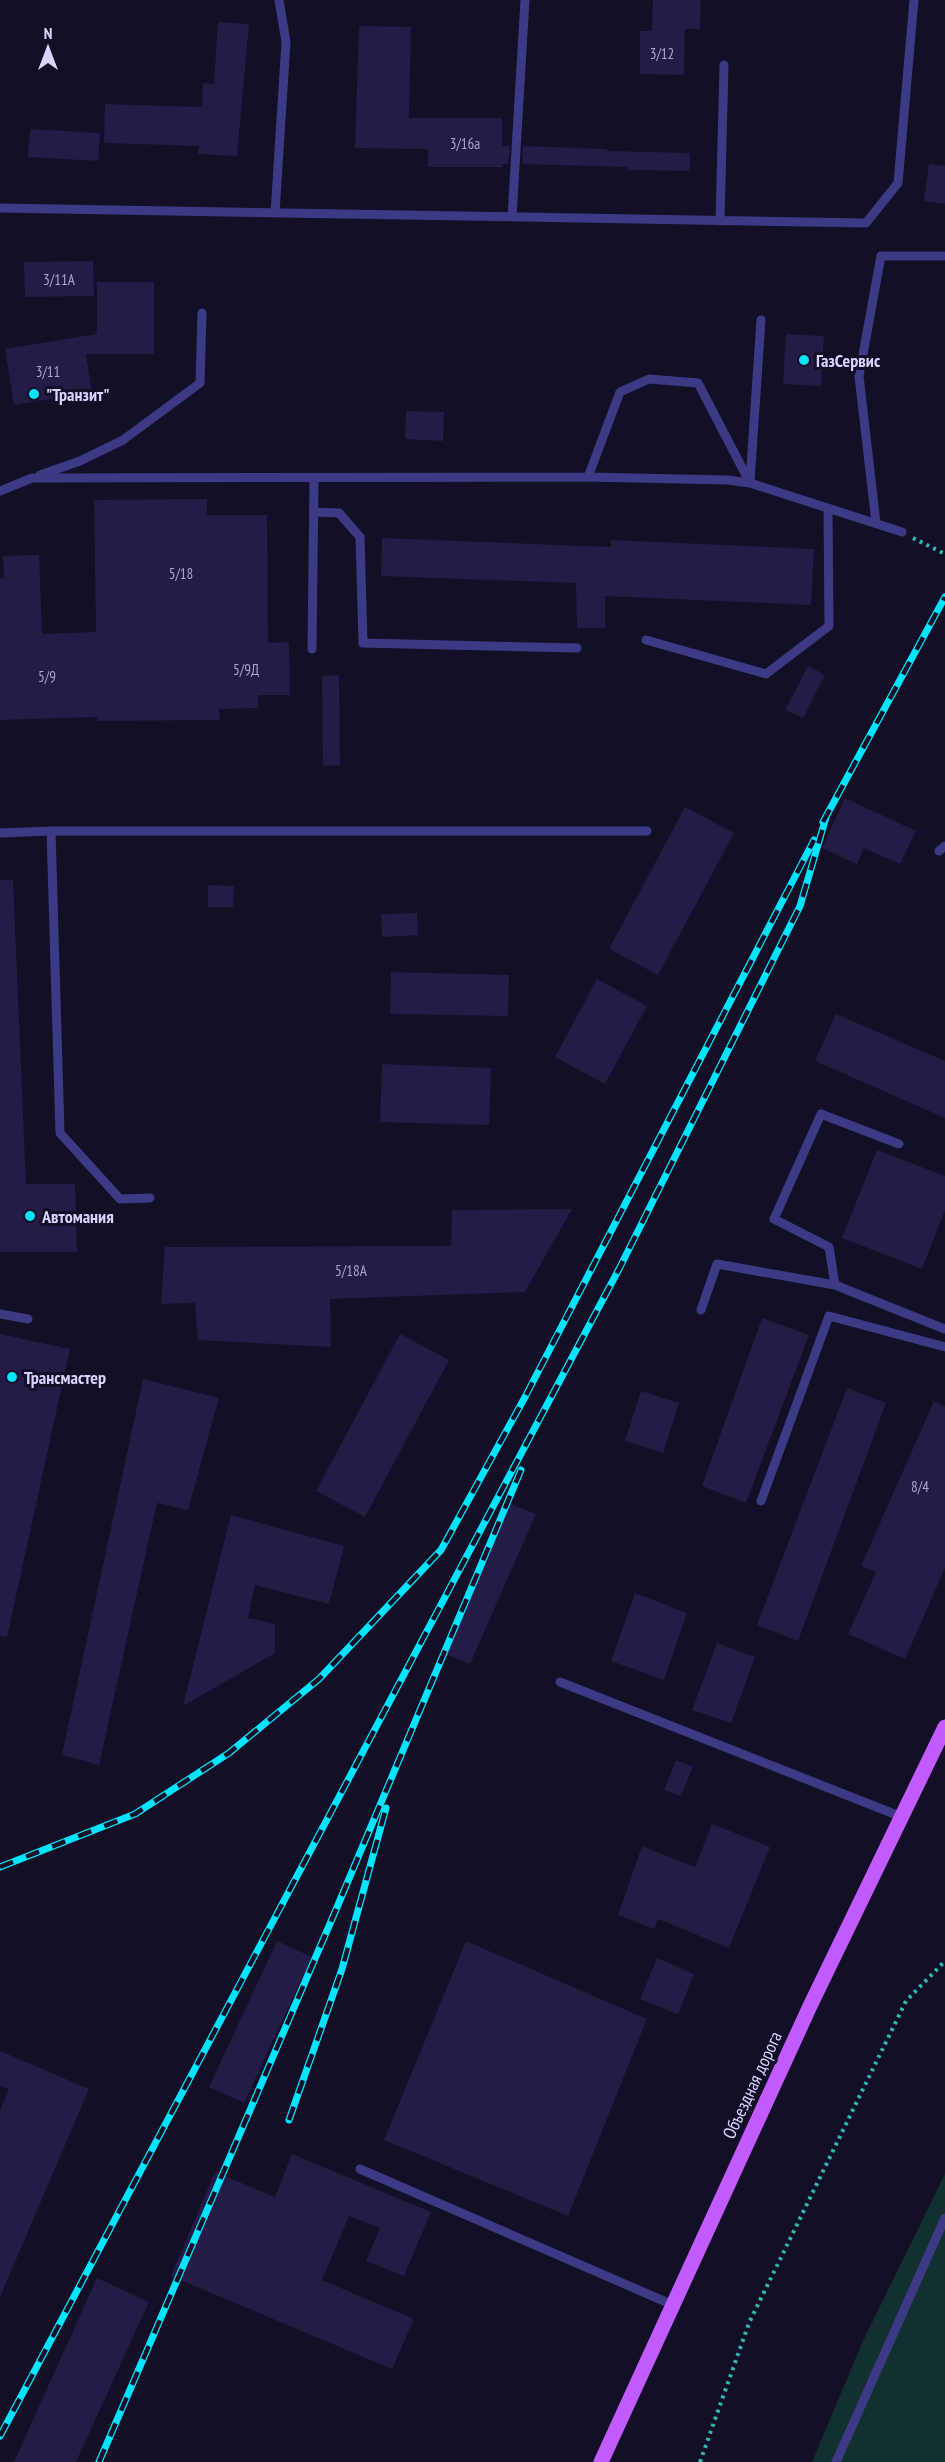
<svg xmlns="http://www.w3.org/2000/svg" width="945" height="2462" viewBox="0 0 945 2462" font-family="'PT Sans Narrow',sans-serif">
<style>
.green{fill:#12302f}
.building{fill:#241b47}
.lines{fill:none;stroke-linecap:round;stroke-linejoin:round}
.path{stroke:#2fb8b0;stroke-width:4;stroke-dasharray:3 4.5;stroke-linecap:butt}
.service{stroke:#3d3a85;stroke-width:9}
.primary{stroke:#c25bff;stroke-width:15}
.rail-casing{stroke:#00e5ff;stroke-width:7}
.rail{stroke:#130f26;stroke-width:4.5;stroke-dasharray:14;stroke-linecap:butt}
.poi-dot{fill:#00e5ff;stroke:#130f26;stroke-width:2}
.labels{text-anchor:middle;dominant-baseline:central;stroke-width:6;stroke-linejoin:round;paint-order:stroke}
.number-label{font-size:15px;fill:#aca6d1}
.poi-label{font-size:18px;font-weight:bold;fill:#d9d4ff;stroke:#130f26;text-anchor:start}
.street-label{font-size:18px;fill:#d9d4ff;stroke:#130f26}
</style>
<rect width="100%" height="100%" fill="#130f26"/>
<path class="green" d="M 945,2174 L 945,2462 L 812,2462 L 862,2343 Z"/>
<path class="building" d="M 653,0 L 701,0 L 700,29 L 685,29 L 684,75 L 640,74 L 640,31 L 652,31 Z
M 218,22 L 249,24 L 237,156 L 198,154 L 199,146 L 104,143 L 105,104 L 202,107 L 203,83 L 214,84 Z
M 359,26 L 411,27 L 409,118 L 502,118 L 502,146 L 510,146 L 508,164 L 502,164 L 502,167 L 428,167 L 428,149 L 355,148 Z
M 30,129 L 100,133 L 98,161 L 28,157 Z
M 523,146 L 607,149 L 607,151 L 690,153 L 690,171 L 628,170 L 628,167 L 522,164 Z
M 929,164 L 945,166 L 945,204 L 924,201 Z
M 93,261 L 94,296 L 25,297 L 24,262 Z
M 97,282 L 154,282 L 154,354 L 86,354 L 92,392 L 14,405 L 5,349 L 97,334 Z
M 786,334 L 824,336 L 821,386 L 783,384 Z
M 406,411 L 444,412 L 443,441 L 405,439 Z
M 207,499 L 207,515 L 267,515 L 268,643 L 289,642 L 290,695 L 258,695 L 258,708 L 219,709 L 220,720 L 97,721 L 97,717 L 0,720 L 0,578 L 4,578 L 3,556 L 39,555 L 42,634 L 96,632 L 94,500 Z
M 382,538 L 611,547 L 611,540 L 814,549 L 811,605 L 605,596 L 605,628 L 577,628 L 576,583 L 381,576 Z
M 808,666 L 825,675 L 803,718 L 785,710 Z
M 339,675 L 340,765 L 323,766 L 322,676 Z
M 845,798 L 916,831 L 900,864 L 864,848 L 857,864 L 822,848 Z
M 685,807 L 734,833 L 658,975 L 609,949 Z
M 0,880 L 13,880 L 26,1184 L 75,1184 L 77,1252 L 0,1252 Z
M 208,885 L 234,886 L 233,907 L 208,907 Z
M 417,913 L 418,935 L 382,937 L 381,914 Z
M 391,972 L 509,975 L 508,1016 L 390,1014 Z
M 597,979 L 647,1006 L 605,1084 L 555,1057 Z
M 836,1014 L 945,1061 L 945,1118 L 815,1061 Z
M 382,1064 L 491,1068 L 489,1125 L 380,1122 Z
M 877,1150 L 945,1176 L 945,1210 L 922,1269 L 842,1238 Z
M 572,1209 L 525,1292 L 330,1299 L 331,1347 L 198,1340 L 195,1303 L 161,1304 L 165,1247 L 451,1246 L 452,1210 Z
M 762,1318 L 809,1335 L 746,1503 L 702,1486 Z
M 0,1334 L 70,1349 L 7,1637 L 0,1636 Z
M 400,1334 L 449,1360 L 365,1517 L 316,1491 Z
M 143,1379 L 219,1398 L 188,1510 L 157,1503 L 99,1765 L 62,1755 Z
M 847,1388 L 886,1403 L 798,1641 L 757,1625 Z
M 641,1391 L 679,1403 L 663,1453 L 625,1441 Z
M 934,1401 L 945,1407 L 945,1568 L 905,1659 L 848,1634 L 876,1572 L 861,1566 Z
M 509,1503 L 536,1514 L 470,1664 L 444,1653 Z
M 231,1515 L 344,1546 L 329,1604 L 255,1585 L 248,1618 L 275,1624 L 275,1653 L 183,1706 Z
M 635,1593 L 687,1613 L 664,1680 L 611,1661 Z
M 717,1643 L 755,1657 L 731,1723 L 692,1710 Z
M 676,1760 L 693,1767 L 681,1796 L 664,1790 Z
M 712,1824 L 770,1847 L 729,1948 L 658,1919 L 654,1929 L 618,1915 L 642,1846 L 695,1867 Z
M 277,1941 L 312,1957 L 244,2103 L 209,2087 Z
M 466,1941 L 647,2019 L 568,2216 L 384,2140 Z
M 657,1958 L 694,1974 L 678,2014 L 640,1999 Z
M 0,2051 L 89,2089 L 0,2297 L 0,2111 L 9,2089 L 0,2086 Z
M 292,2154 L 431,2212 L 404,2276 L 366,2261 L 380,2228 L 349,2216 L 322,2280 L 414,2319 L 392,2369 L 171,2276 L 215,2172 L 275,2197 Z
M 97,2278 L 149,2302 L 76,2462 L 14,2462 Z"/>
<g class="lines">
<path class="path" d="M 913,538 L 945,554
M 700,2462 L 749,2323 L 906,2001 L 945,1961"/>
<path class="service" d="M 0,208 L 866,223 L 898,183 L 914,0
M 275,213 L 286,42 L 279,0
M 512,217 L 525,0
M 720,221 L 724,65
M 40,475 L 80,461 L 123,440 L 200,383 L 202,313
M 588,477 L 620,392 L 649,379 L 698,383 L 750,483
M 750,481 L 761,320
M 0,491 L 32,478 L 588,477 L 727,480 L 750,483 L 902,532
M 314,512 L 339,513 L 360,537 L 363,643 L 577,648
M 876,523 L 859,376 L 881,256 L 945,256
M 646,640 L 766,674 L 829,626 L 828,508
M 312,649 L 314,478
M 51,831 L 647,831
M 0,833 L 51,831 L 60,1133 L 120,1199 L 150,1198
M 939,851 L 945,846
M 835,1285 L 829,1247 L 774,1219 L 821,1114 L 899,1144
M 701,1310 L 717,1264 L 835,1285 L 945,1329
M 0,1314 L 28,1319
M 761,1501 L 829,1316 L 945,1347
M 560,1682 L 902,1817
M 360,2169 L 673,2305
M 836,2462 L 945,2218"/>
<path class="primary" d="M 601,2462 L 810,2006 L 945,1727"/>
<g class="rail-casing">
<path id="rail" d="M 823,822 L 945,597
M 0,1867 L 135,1814 L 229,1753 L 319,1679 L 441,1550 L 525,1397 L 814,840
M 289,2120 L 342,1969 L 386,1808
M 0,2436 L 619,1269 L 800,906 L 827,814
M 99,2462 L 335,1912 L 521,1470"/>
</g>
<use href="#rail" class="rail"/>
</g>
<g class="poi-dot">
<circle cx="804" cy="360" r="6"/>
<circle cx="34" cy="394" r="6"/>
<circle cx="30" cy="1216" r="6"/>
<circle cx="12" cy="1377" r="6"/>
</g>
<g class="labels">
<g class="number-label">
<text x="662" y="53">3/12</text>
<text x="465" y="143">3/16а</text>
<text x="59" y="279">3/11А</text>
<text x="48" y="371">3/11</text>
<text x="181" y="573">5/18</text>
<text x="246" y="669">5/9Д</text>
<text x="47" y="676">5/9</text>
<text x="351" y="1270">5/18А</text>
<text x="920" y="1486">8/4</text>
</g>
<g class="poi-label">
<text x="816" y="360">ГазСервис</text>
<text x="46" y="394">"Транзит"</text>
<text x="42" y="1216">Автомания</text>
<text x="24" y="1377">Трансмастер</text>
</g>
<g class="street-label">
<text transform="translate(752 2085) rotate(-65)">Объездная дорога</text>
</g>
</g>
<g transform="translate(48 48)" stroke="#130f26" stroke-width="4.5" paint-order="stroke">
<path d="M0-4.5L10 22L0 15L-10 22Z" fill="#d9d4ff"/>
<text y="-9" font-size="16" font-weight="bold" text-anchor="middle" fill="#d9d4ff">N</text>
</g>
</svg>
